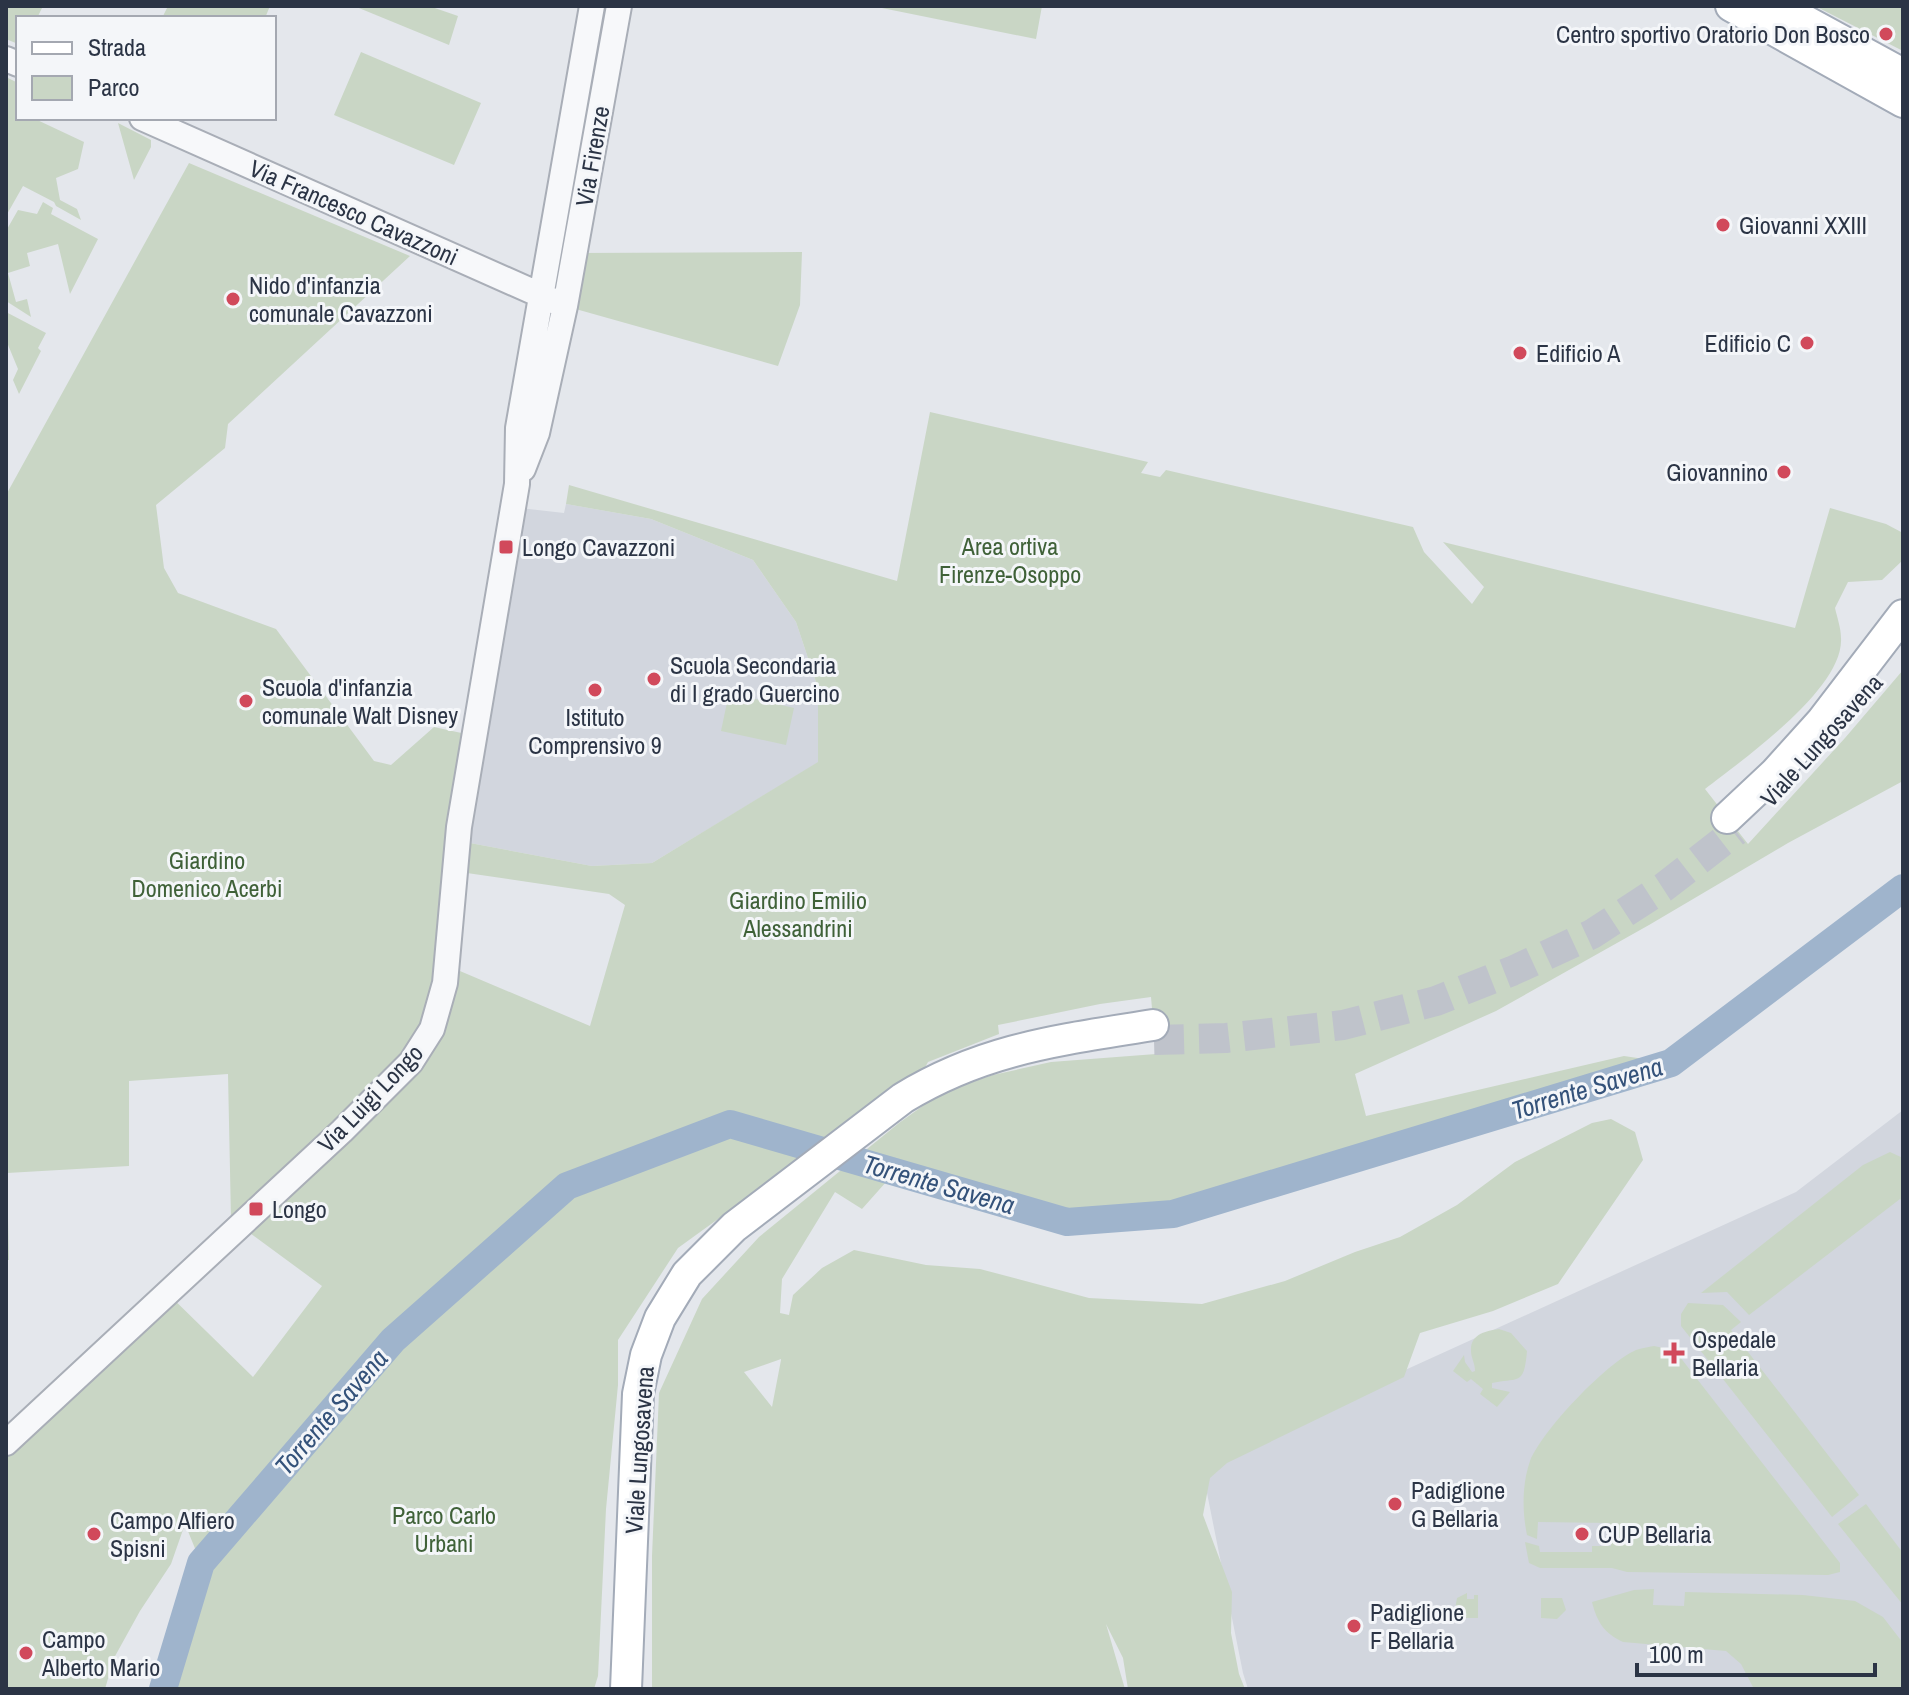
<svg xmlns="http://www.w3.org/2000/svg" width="1909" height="1695" viewBox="0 0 1909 1695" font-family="'Archivo Narrow',sans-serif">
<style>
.built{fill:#d2d6de}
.green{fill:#c9d6c5;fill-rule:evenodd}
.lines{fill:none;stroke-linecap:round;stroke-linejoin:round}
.river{stroke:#9fb4cc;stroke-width:28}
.primary-tunnel{stroke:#bfc3cb;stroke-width:30;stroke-dasharray:30 15;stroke-linecap:butt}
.tertiary-casing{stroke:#a9aeb7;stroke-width:28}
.primary-casing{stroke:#a3abb8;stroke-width:34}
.tertiary{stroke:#f7f8fa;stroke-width:24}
.primary{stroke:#fff;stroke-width:30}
.poi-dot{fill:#d1495b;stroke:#f4f6f9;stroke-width:3}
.labels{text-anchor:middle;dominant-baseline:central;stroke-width:6;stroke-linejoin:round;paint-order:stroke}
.poi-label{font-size:24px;fill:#2b3445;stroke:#f4f6f9;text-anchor:start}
.street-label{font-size:24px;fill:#2b3445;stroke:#f4f6f9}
.park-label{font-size:24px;fill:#3f6138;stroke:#f4f6f9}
.water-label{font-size:26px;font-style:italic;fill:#34527a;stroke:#f4f6f9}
</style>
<rect width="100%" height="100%" fill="#e4e7ec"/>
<path class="built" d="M 566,504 L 651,519 L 753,560 L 796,622 L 818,688 L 819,762 L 652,863 L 592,866 L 470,843 L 494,669 L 520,508 L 564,513 Z
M 1903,1110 L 1903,1689 L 1248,1689 L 1243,1673 L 1201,1463 L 1796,1192 Z"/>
<path class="green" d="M 6,6 L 43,6 L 37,18 L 18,18 L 18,44 L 6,39 Z
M 168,6 L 270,6 L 265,18 L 162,18 Z
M 354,6 L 429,6 L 458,16 L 449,45 Z
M 872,6 L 1042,6 L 1036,39 Z
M 1815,6 L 1903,6 L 1903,51 Z
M 361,52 L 481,103 L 454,165 L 334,115 Z
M 6,77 L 18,83 L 18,118 L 33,118 L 84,142 L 78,169 L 56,178 L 60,200 L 77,209 L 81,220 L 56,206 L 54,202 L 23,186 L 6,216 Z
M 118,123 L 151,140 L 151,147 L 134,180 Z
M 189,163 L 410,256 L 228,424 L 225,448 L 156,505 L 164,568 L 178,593 L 276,629 L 374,761 L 391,765 L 434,727 L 466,734 L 434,960 L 590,1026 L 625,905 L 609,894 L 467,873 L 470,843 L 592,866 L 652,863 L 818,762 L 818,688 L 796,622 L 753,560 L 651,519 L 566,504 L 569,485 L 897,581 L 930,412 L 1148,462 L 1141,473 L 1160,477 L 1166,470 L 1413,527 L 1424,552 L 1472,604 L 1484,587 L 1443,542 L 1795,628 L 1830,508 L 1886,524 L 1903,533 L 1903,560 L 1882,580 L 1848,582 L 1835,608 C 1837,617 1841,628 1841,638 C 1844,689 1742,760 1705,789 L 1748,844 L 1845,738 L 1903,670 L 1903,781 L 1788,843 L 1649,925 L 1496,1011 L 1355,1074 L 1366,1116 L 1624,1056 L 1671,1063 L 1173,1214 L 1067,1222 L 895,1172 L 862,1209 L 835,1192 L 782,1279 L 780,1313 L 789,1315 L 793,1295 L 822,1268 L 854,1250 L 926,1265 L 980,1269 L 1089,1298 L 1202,1304 L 1285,1281 L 1355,1252 L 1400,1237 L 1457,1205 L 1515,1162 L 1592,1123 L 1611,1119 L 1635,1132 L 1643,1160 L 1558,1284 L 1493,1311 L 1420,1333 L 1404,1377 L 1227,1463 L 1210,1478 L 1203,1515 L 1232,1592 L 1231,1633 L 1239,1674 L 1245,1689 L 1128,1689 L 1123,1658 L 1106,1624 L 1125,1689 L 652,1689 L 652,1556 L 659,1393 L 702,1299 L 759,1237 L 899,1123 L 942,1092 L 993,1075 L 1051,1062 L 1156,1054 L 1151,997 L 1100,1004 L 998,1025 L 999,1034 L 928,1062 L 923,1071 L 678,1248 L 618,1340 L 618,1385 L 606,1509 L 598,1676 L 594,1689 L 163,1689 L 201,1563 L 185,1524 L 171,1564 L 140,1611 L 114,1658 L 105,1689 L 6,1689 L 6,1434 L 160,1286 L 253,1377 L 322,1286 L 231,1219 L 228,1074 L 129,1081 L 129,1166 L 7,1173 L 9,1260 L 6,1260 L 6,495 ZM 781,1359 L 781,1360 L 772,1407 L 744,1372 Z
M 43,202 L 53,208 L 51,214 L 98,239 L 70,294 L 58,244 L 27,253 L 30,266 L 8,273 L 16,302 L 27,299 L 31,317 L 6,301 L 6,231 L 18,210 L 37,214 Z
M 802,252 L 800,305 L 778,366 L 565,306 L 574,253 Z
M 6,312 L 46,333 L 38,348 L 41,351 L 19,394 L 13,380 L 18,369 L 6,340 Z
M 729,693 L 794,708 L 786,745 L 721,731 Z
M 1890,1152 L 1903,1158 L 1903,1202 L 1900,1199 L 1749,1315 L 1727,1292 L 1701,1293 L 1863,1165 Z
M 1688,1303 L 1723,1305 L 1741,1322 L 1731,1330 L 1859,1495 L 1832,1517 L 1681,1326 L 1681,1314 Z
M 1499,1329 L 1511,1333 L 1527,1351 C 1524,1386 1519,1377 1492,1383 L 1492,1388 L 1510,1392 L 1497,1407 L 1480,1394 L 1483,1389 L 1471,1379 L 1467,1382 L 1453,1371 L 1464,1355 L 1465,1362 L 1472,1372 L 1475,1371 C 1475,1363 1471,1358 1471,1351 C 1470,1334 1486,1331 1499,1329 Z
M 1654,1346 L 1668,1349 L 1680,1357 L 1840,1563 L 1840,1572 L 1828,1575 L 1627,1572 L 1612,1568 L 1540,1568 L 1529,1563 L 1525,1542 L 1539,1546 L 1540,1552 L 1592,1552 L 1592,1546 L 1611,1546 L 1610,1523 L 1538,1522 L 1537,1539 L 1527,1535 C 1522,1511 1522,1484 1530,1461 C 1542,1431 1606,1363 1636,1350 C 1641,1348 1649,1347 1654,1346 Z
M 1866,1504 L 1903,1553 L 1903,1605 L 1838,1524 Z
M 1654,1589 L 1653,1605 L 1684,1606 L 1685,1592 L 1803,1595 L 1855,1601 L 1883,1617 L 1903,1643 L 1903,1689 L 1754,1689 L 1741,1664 L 1726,1651 L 1623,1642 C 1604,1633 1597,1622 1592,1602 L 1634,1590 Z
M 1467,1593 L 1467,1599 L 1474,1599 L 1474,1595 L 1478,1595 L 1478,1618 L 1465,1618 L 1455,1609 L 1457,1598 Z
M 1541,1598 L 1562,1598 L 1566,1610 L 1557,1619 L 1541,1618 Z"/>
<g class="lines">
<path class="river" d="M 163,1689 L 201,1563 L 393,1340 L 567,1186 L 730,1124 L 1067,1222 L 1173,1214 L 1671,1063 L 1903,888"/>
<path class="primary-tunnel" d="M 1154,1040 L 1226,1038 L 1343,1025 L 1436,1001 L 1512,971 L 1592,934 L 1664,887 L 1736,831"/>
<g class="tertiary-casing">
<path id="tertiary" d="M 6,59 L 18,64
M 142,118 L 556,302
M 523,469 L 537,433 L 565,306 L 619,6
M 6,1443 L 342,1131 L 411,1062 L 432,1029 L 445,983 L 459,827 L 517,484 L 518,428 L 592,6"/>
</g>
<g class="primary-casing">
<path id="primary" d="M 1731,6 L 1903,102
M 1778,6 L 1903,74
M 1727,818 L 1775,773 L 1821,722 L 1903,615
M 626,1689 L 638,1394 L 646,1355 L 660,1318 L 687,1274 L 734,1227 L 903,1098 C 985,1048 1061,1040 1153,1025"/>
</g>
<use href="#tertiary" class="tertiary"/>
<use href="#primary" class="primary"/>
</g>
<g class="poi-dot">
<circle cx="1886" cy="34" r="8"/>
<circle cx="1723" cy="225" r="8"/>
<circle cx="233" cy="299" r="8"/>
<circle cx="1807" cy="343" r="8"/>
<circle cx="1520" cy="353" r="8"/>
<circle cx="1784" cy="472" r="8"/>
<rect x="498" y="539" width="16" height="16" rx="4"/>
<circle cx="654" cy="679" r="8"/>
<circle cx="595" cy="690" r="8"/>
<circle cx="246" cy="701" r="8"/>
<rect x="248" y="1201" width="16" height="16" rx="4"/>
<path d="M1670 1341h8v8h8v8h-8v8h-8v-8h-8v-8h8z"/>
<circle cx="1395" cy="1504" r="8"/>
<circle cx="94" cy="1534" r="8"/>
<circle cx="1582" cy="1534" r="8"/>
<circle cx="1354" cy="1626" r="8"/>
<circle cx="26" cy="1653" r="8"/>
</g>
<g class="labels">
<g class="poi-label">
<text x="1870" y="34" text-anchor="end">Centro sportivo Oratorio Don Bosco</text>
<text x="1739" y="225">Giovanni XXIII</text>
<text x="249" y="285">Nido d'infanzia<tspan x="249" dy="28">comunale Cavazzoni</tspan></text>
<text x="1791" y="343" text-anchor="end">Edificio C</text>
<text x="1536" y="353">Edificio A</text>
<text x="1768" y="472" text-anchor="end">Giovannino</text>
<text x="522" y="547">Longo Cavazzoni</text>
<text x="670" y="665">Scuola Secondaria<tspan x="670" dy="28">di I grado Guercino</tspan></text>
<text x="262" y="687">Scuola d'infanzia<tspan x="262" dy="28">comunale Walt Disney</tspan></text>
<text x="595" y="717" text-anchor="middle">Istituto<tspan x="595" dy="28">Comprensivo 9</tspan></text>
<text x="272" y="1209">Longo</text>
<text x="1692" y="1339">Ospedale<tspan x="1692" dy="28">Bellaria</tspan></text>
<text x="1411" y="1490">Padiglione<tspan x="1411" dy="28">G Bellaria</tspan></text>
<text x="110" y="1520">Campo Alfiero<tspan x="110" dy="28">Spisni</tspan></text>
<text x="1598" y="1534">CUP Bellaria</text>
<text x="1370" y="1612">Padiglione<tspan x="1370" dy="28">F Bellaria</tspan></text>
<text x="42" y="1639">Campo<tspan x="42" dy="28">Alberto Mario</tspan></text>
</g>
<g class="street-label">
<text transform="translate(592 156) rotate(-80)">Via Firenze</text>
<text transform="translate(354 212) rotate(24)">Via Francesco Cavazzoni</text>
<text transform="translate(1821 740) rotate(-48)">Viale Lungosavena</text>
<text transform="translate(370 1098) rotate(-46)">Via Luigi Longo</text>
<text transform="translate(639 1450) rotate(-86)">Viale Lungosavena</text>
</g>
<g class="park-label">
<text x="1010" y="546">Area ortiva<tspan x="1010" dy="28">Firenze-Osoppo</tspan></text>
<text x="207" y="860">Giardino<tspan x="207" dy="28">Domenico Acerbi</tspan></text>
<text x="798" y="900">Giardino Emilio<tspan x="798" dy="28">Alessandrini</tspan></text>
<text x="444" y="1515">Parco Carlo<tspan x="444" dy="28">Urbani</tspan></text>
</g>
<g class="water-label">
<text transform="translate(1587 1088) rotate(-17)">Torrente Savena</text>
<text transform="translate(939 1184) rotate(16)">Torrente Savena</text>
<text transform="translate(331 1412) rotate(-49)">Torrente Savena</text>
</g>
</g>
<rect width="1909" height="1695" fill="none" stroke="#2b3445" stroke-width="16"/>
<rect x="16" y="16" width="260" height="104" fill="#f4f6f9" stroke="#a4a8b1" stroke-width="2"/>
<rect x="32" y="42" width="40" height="12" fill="#ffffff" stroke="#a4a8b1" stroke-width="2"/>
<text x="88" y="56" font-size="24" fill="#2b3445">Strada</text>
<rect x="32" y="76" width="40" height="24" fill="#c9d6c5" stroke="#a4a8b1" stroke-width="2"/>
<text x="88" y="96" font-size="24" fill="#2b3445">Parco</text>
<path d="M1637 1663v12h238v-12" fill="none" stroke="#2b3445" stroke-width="4"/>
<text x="1649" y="1663" font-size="24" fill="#2b3445" stroke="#f4f6f9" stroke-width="6" paint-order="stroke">100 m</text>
</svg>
